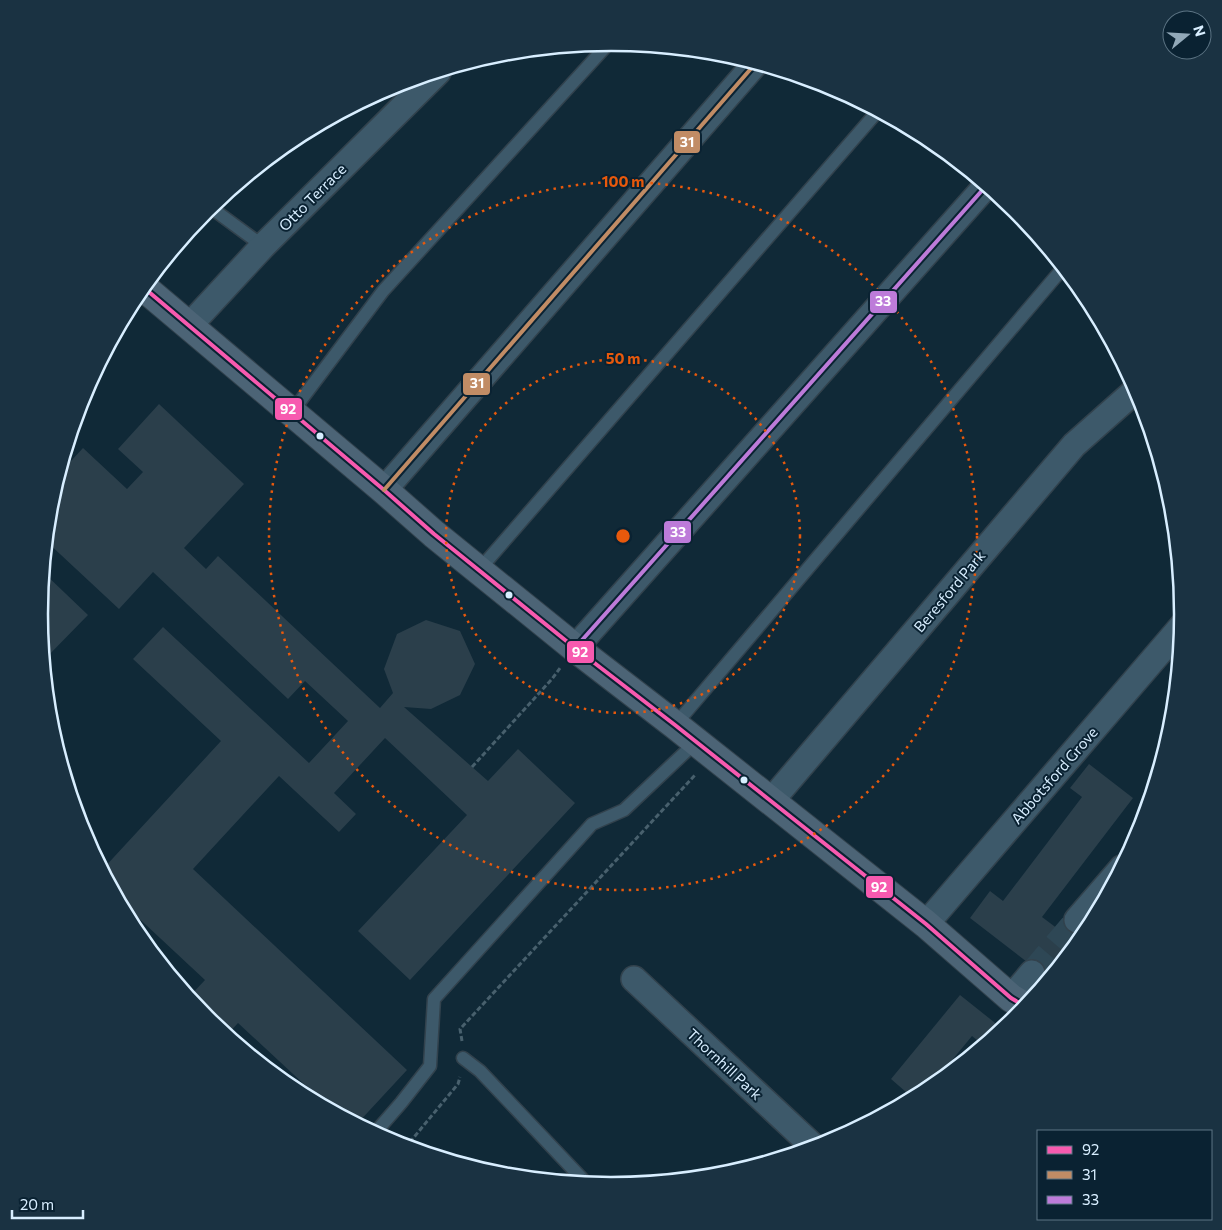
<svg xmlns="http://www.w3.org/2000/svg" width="1222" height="1230" viewBox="0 0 1222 1230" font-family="Commissioner,sans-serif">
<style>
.building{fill:#2b3f4b}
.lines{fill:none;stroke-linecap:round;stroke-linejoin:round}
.street-tunnel{stroke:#2e4755;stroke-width:25;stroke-dasharray:25 12;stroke-linecap:butt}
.lane-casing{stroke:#32424d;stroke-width:15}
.street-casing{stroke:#32424d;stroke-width:28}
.secondary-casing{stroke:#32424d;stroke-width:30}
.path{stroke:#48606d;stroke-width:3;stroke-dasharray:5 2.5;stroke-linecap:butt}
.lane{stroke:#3d596a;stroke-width:12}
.street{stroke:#3d596a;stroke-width:25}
.secondary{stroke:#4c6476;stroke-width:28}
.bus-1-casing{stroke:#0a2232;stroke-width:8}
.bus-2-casing{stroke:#0a2232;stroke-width:8}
.bus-3-casing{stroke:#0a2232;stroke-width:8}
.bus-1{stroke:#f75aaf;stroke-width:4}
.bus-2{stroke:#c18c65;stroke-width:4}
.bus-3{stroke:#bd7bd9;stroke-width:4}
.ring{fill:none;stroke:#e8590c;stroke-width:2.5;stroke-dasharray:2.5 5}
.bus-dot{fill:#d8eeff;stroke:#0a2232;stroke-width:2}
.labels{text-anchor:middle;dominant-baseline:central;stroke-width:4;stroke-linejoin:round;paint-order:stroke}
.street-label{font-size:15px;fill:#d8eeff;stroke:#0a2232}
.rim{fill:none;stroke:#d8eeff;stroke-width:2.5}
.centre{fill:#e8590c;stroke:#0a2232;stroke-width:2.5}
.ring-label{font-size:15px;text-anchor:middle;font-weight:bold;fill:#e8590c;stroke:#0a2232;stroke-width:4;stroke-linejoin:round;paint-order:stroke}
.line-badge{stroke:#0a2232;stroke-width:2}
.badge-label{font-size:14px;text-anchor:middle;font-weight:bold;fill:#fff}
</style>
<rect width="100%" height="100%" fill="#102937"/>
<path class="building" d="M 159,404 L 244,484 L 184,548 L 206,569 L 218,556 L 380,708 L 393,693 L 384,669 L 397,634 L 426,620 L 460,631 L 475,664 L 460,695 L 431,709 L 404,707 L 488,781 L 518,749 L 575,803 L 410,980 L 358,931 L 467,815 L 385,738 L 334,793 L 356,814 L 339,832 L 279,776 L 193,869 L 407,1070 L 356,1125 L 335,1113 L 238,1023 L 226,1036 L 200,1012 L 188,998 L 205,980 L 116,897 L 102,870 L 221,741 L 133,659 L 163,627 L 309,763 L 348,721 L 305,681 L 288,699 L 153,572 L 119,609 L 46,541 L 50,503 L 58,475 L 83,448 L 127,489 L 143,472 L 118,449 Z
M 43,572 L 88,615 L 43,661 L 39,615 Z
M 1089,764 L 1133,798 L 1042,917 L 1078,944 L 1049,979 L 970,918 L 990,891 L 1003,901 L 1082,797 L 1070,788 Z
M 960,995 L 1004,1030 L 984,1046 L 972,1036 L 953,1059 L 960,1065 L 929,1091 L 914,1099 L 891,1079 Z"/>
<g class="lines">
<path class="street-tunnel" d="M 1032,973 L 1077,920"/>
<g class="lane-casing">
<path id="lane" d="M 210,207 L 263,246
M 292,412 L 383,291 L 609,43
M 479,570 L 877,112
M 675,725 L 1063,268
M 463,1058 L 480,1071 L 588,1185
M 374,1134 L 401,1103 L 430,1066 L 434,999 L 592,824 L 624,810 L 696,742"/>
</g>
<g class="street-casing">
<path id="street" d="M 189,326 L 263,246 L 438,72
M 384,490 L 755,64
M 575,648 L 986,186
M 771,801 L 1074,445 L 1136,390
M 1077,920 L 1122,868
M 926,924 L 1182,626
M 634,979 L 815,1148
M 1011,998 L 1032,973"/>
</g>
<g class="secondary-casing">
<path id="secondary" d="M 143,287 L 384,490 L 434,534 L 575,648 L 675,725 L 926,924 L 1011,998 L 1026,1007"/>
</g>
<path class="path" d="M 472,767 L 552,679 L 560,668
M 462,1041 L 460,1029 L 696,774
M 405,1148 L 458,1084 L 460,1077"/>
<use href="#lane" class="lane"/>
<use href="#street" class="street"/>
<use href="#secondary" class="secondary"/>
<g class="bus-1-casing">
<path id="bus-1" d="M 143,287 L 384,490 L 434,534 L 575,648 L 675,725 L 926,924 L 1011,998 L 1026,1007"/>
</g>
<g class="bus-2-casing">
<path id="bus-2" d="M 384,490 L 755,64"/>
</g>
<g class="bus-3-casing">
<path id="bus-3" d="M 575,648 L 986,186"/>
</g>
<use href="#bus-1" class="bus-1"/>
<use href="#bus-2" class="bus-2"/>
<use href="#bus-3" class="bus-3"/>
</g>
<g class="ring">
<circle cx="623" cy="536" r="177"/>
<circle cx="623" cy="536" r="354"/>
</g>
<g class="bus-dot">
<circle cx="320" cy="436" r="4.5"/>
<circle cx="509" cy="595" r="4.5"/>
<circle cx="744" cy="780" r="4.5"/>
</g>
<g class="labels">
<g class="street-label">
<text transform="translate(312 197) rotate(-45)">Otto Terrace</text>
<text transform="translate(949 591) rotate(-50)">Beresford Park</text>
<text transform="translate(1054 775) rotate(-49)">Abbotsford Grove</text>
<text transform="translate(725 1064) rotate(43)">Thornhill Park</text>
</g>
</g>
<path d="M0 0H1222V1230H0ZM48 614a563 563 0 1 1 1126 0a563 563 0 1 1-1126 0Z" fill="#1a3242" fill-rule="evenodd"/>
<path class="rim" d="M48 614a563 563 0 1 1 1126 0a563 563 0 1 1-1126 0Z"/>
<circle cx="623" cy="536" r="8" class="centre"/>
<g class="ring-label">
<text x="623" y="187">100 m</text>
<text x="623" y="364">50 m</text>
</g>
<g class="line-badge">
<rect x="673" y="130" width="28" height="24" rx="5" fill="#c18c65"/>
<rect x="869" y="290" width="29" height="24" rx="5" fill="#bd7bd9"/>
<rect x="462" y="372" width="29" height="24" rx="5" fill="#c18c65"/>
<rect x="274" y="397" width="29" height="24" rx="5" fill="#f75aaf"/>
<rect x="663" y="520" width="29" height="24" rx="5" fill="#bd7bd9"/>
<rect x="566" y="640" width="29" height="24" rx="5" fill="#f75aaf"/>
<rect x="865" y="875" width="29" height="24" rx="5" fill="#f75aaf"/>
</g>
<g class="badge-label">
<text x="687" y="147">31</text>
<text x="883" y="306">33</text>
<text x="477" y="388">31</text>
<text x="288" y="414">92</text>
<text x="678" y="537">33</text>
<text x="580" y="657">92</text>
<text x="879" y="892">92</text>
</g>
<rect x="1037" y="1130" width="175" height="90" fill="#0a2232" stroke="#5c7484"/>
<rect x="1047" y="1146" width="25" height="8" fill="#f75aaf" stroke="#5c7484"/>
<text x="1082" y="1155" font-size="15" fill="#d8eeff">92</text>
<rect x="1047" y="1171" width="25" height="8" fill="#c18c65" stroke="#5c7484"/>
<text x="1082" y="1180" font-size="15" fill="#d8eeff">31</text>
<rect x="1047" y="1196" width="25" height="8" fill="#bd7bd9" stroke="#5c7484"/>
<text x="1082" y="1205" font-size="15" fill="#d8eeff">33</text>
<g transform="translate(1187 35) rotate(72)"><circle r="24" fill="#0a2232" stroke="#5c7484"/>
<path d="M0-4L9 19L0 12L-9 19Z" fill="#92a9b9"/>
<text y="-8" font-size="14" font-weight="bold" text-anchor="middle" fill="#d8eeff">N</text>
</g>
<path d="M12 1210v8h71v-8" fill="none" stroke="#d8eeff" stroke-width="2.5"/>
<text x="20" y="1210" font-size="15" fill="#d8eeff" stroke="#0a2232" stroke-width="4" paint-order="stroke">20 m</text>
</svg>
